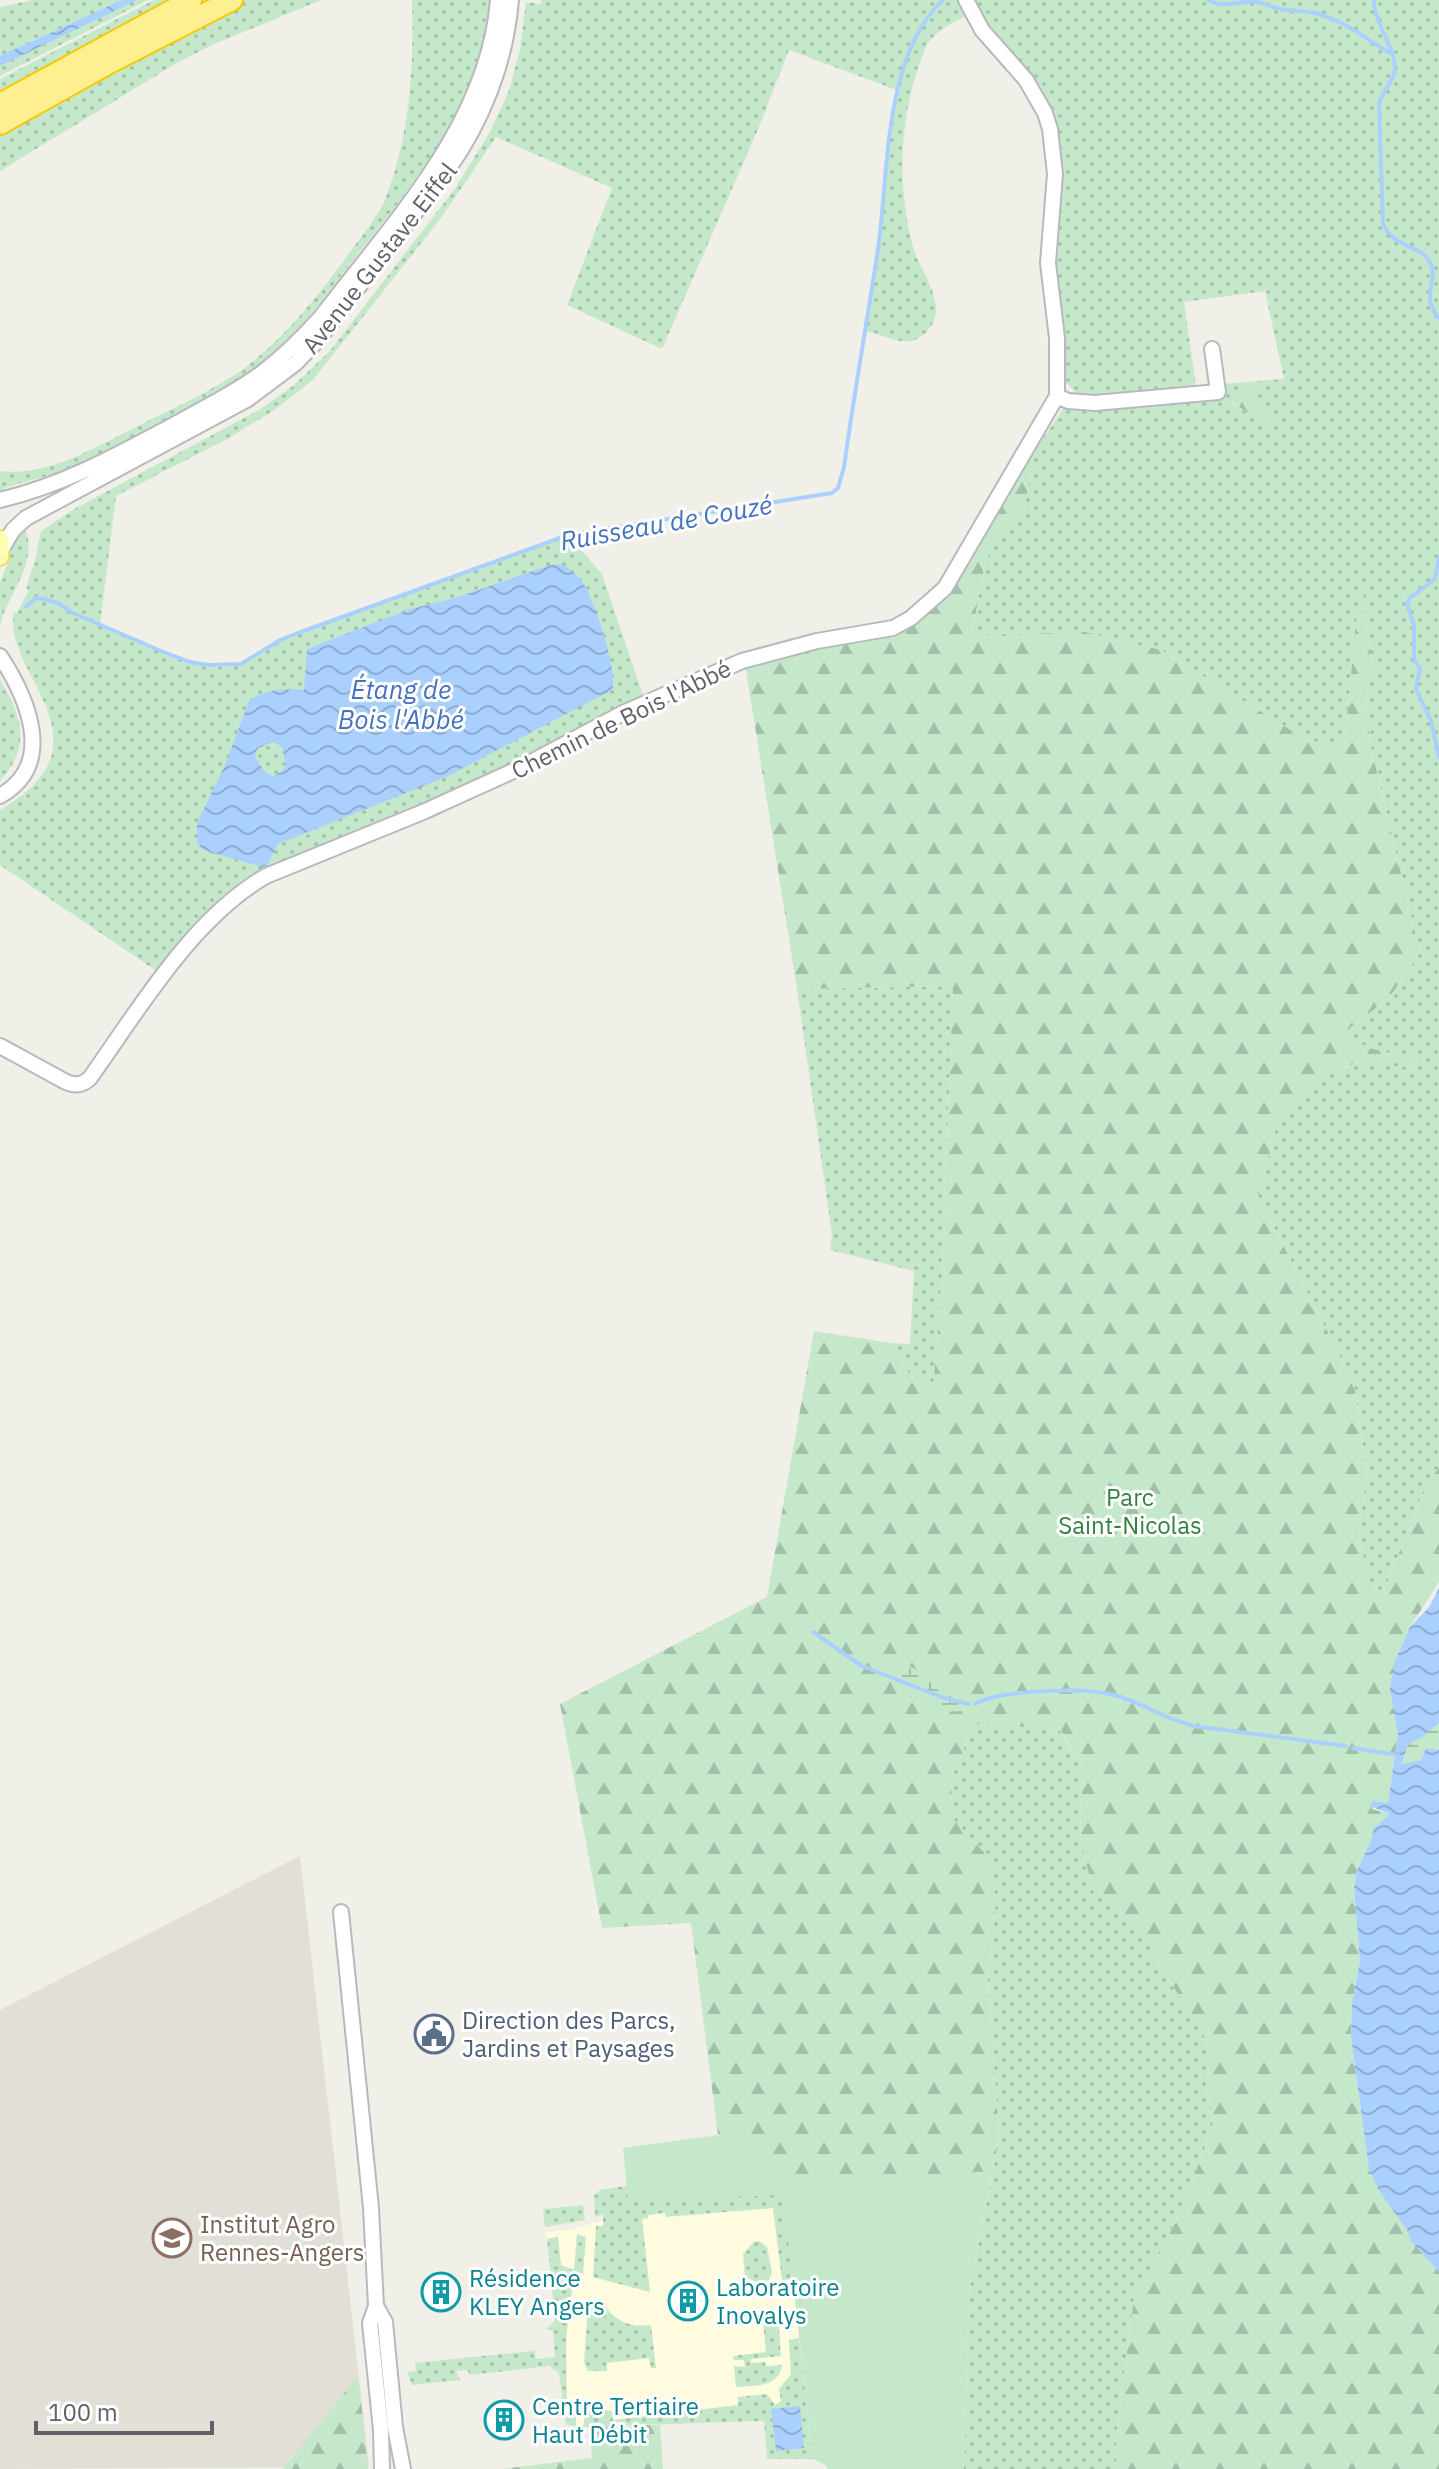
<svg xmlns="http://www.w3.org/2000/svg" width="1439" height="2469" viewBox="0 0 1439 2469" font-family="'IBM Plex Sans',sans-serif">
<style>
.commercial{fill:#fefbdf}
.education{fill:#e1dfd6}
.grass{fill:url(#grass-dots);fill-rule:evenodd}
.forest{fill:url(#forest-firs)}
.wetland{fill:url(#wetland-marsh)}
.garden{fill:#c4e8c9}
.water{fill:url(#water-waves);fill-rule:evenodd}
.lines{fill:none;stroke-linecap:round;stroke-linejoin:round}
.stream{stroke:#aad0ff;stroke-width:4}
.minor-casing{stroke:#b8b9be;stroke-width:18}
.major-casing{stroke:#f4db5e;stroke-width:20}
.highway-casing{stroke:#f9c800;stroke-width:24}
.minor{stroke:#fff;stroke-width:14}
.major{stroke:#fffbaf;stroke-width:16}
.highway{stroke:#feef91;stroke-width:20}
.labels{text-anchor:middle;dominant-baseline:central;stroke-width:6;stroke-linejoin:round;paint-order:stroke}
.street-label{font-size:24px;fill:#5f6268;stroke:#fff}
.park-label{font-size:24px;fill:#338240;stroke:#fff}
.service-label{font-size:24px;fill:#4e5e75;stroke:#fff;text-anchor:start}
.education-label{font-size:24px;fill:#785e54;stroke:#fff;text-anchor:start}
.culture-label{font-size:24px;fill:#0d838f;stroke:#fff;text-anchor:start}
.water-label{font-size:26px;font-style:italic;fill:#4572be;stroke:#fff}
</style>
<defs>
<pattern id="grass-dots" width="8" height="8" patternUnits="userSpaceOnUse" patternTransform="scale(2)"><rect width="8" height="8" fill="#c4e8c9"/><path d="M2 2h.1M6 6h.1" fill="none" stroke="#a2bfa7" stroke-width="1.8" stroke-linecap="round"/></pattern>
<pattern id="forest-firs" width="22" height="20" patternUnits="userSpaceOnUse" patternTransform="scale(2)"><rect width="22" height="20" fill="#c4e8c9"/><path d="M5 1l3.5 6h-7zM16 11l3.5 6h-7z" fill="#a2bfa7"/></pattern>
<pattern id="wetland-marsh" width="20" height="14" patternUnits="userSpaceOnUse" patternTransform="scale(2)"><rect width="20" height="14" fill="#c4e8c9"/><path d="M1 5h8M5 5V1M11 12h8M15 12V8" fill="none" stroke="#a2bfa7"/></pattern>
<pattern id="water-waves" width="16" height="10" patternUnits="userSpaceOnUse" patternTransform="scale(2)"><rect width="16" height="10" fill="#aad0ff"/><path d="M0 5q4-4 8 0t8 0" fill="none" stroke="#8eacd2"/></pattern>
</defs>
<rect width="100%" height="100%" fill="#f1f0e8"/>
<path class="commercial" d="M 783,2195 L 813,2459 L 767,2459 L 764,2421 L 579,2427 L 568,2425 L 546,2232 L 574,2229 L 609,2218 Z"/>
<path class="education" d="M 300,1856 L 369,2467 L 0,2469 L 0,2010 Z"/>
<path class="grass" d="M 32,0 L 148,0 L 0,76 L 0,7 Z
M 154,0 L 321,0 L 212,45 L 175,64 L 0,171 L 0,79 Z
M 412,0 L 491,0 L 483,45 L 475,72 L 445,138 L 398,203 L 297,332 L 266,361 L 221,391 L 74,468 L 4,488 L 5,493 L 0,494 L 0,471 C 48,477 95,447 136,427 C 167,411 199,397 228,379 C 281,346 317,297 353,248 C 364,233 379,215 386,197 C 410,135 414,66 412,0 Z
M 541,0 L 961,0 L 968,15 C 952,23 939,29 928,43 C 923,51 921,62 917,71 C 899,127 898,190 913,247 C 919,268 936,287 936,310 C 936,322 928,333 917,339 C 901,347 882,333 864,331 L 878,247 L 890,126 L 899,91 L 789,50 L 759,127 L 662,349 L 567,305 L 612,188 L 496,137 L 441,218 L 313,380 L 273,411 L 227,439 L 116,496 L 100,625 C 135,640 203,679 242,663 C 256,658 268,648 280,640 L 568,535 L 602,574 L 644,698 L 522,762 L 268,870 L 155,970 L 0,865 L 0,810 C 119,742 0,671 14,612 L 17,613 L 29,590 L 26,588 L 35,561 L 41,531 L 76,508 L 259,410 L 294,385 L 329,352 L 454,190 L 490,132 L 509,91 L 520,49 L 526,2 L 541,4 Z
M 971,0 L 1439,0 L 1439,1468 L 1427,1482 L 1384,1591 L 1376,1589 L 1366,1575 L 1359,1527 L 1367,1473 L 1355,1391 L 1342,1360 L 1258,1196 L 1279,1114 L 1333,1072 L 1359,1062 L 1414,1068 L 1417,1060 L 1369,1048 L 1342,1033 L 1389,998 L 1420,953 L 1370,743 L 1366,687 L 1374,666 L 1367,630 L 1361,578 L 1344,747 L 1307,740 L 1161,650 L 972,634 L 985,563 L 998,537 L 1023,515 L 1035,450 L 1075,392 L 1063,379 L 1053,254 L 1057,143 ZM 1265,291 L 1284,379 L 1196,386 L 1184,302 ZM 1252,384 L 1273,427 L 1229,402 Z
M 25,529 C 40,563 5,597 0,627 L 0,582 L 8,563 L 12,545 Z
M 0,680 C 22,716 32,746 0,781 Z
M 953,986 L 942,1275 L 933,1391 L 908,1372 L 891,1343 L 910,1344 L 914,1271 L 830,1250 L 832,1234 L 797,989 Z
M 974,1724 L 1059,1729 L 1083,1770 L 1080,1838 L 1094,1893 L 1139,1926 L 1159,1964 L 1206,2039 L 1208,2066 L 1206,2086 L 1211,2104 L 1213,2127 L 1178,2217 L 1134,2299 L 1116,2435 L 1116,2469 L 964,2469 L 969,2291 L 999,2137 L 988,1980 L 996,1899 L 951,1816 L 952,1777 Z
M 632,2185 L 786,2194 L 784,2197 L 793,2279 L 782,2280 L 773,2208 L 666,2217 L 665,2213 L 648,2215 L 648,2218 L 642,2219 L 650,2292 L 593,2277 L 596,2226 L 603,2226 L 603,2214 L 595,2217 L 594,2196 L 600,2190 Z
M 583,2205 L 585,2220 L 545,2227 L 543,2209 Z
M 577,2234 L 586,2237 L 583,2274 L 574,2273 L 566,2339 L 567,2414 L 576,2414 L 576,2427 L 566,2424 L 559,2373 L 549,2366 L 470,2375 L 467,2370 L 456,2371 L 460,2380 L 412,2385 L 407,2372 L 416,2371 L 415,2363 L 533,2351 L 534,2348 L 536,2359 L 555,2357 L 553,2331 L 546,2329 L 555,2321 L 547,2239 L 558,2237 L 561,2265 L 574,2270 Z
M 759,2241 L 767,2247 L 772,2272 L 769,2280 L 757,2283 L 745,2276 L 743,2254 L 754,2242 Z
M 605,2306 C 616,2322 632,2328 651,2325 L 656,2368 L 651,2368 L 649,2358 L 607,2363 L 607,2371 L 588,2371 L 584,2362 L 588,2308 Z
M 762,2311 C 783,2312 779,2339 781,2356 L 751,2359 L 751,2363 L 765,2362 L 766,2366 L 782,2365 C 779,2388 755,2385 736,2387 L 734,2366 L 745,2367 L 744,2360 L 734,2360 L 733,2356 L 766,2352 Z
M 799,2338 L 813,2459 L 767,2459 L 764,2421 L 583,2427 L 585,2413 L 593,2408 L 612,2411 L 613,2420 L 738,2405 L 738,2397 L 767,2394 L 775,2405 L 781,2401 L 779,2389 L 791,2374 L 789,2340 Z"/>
<path class="forest" d="M 1252,383 L 1274,429 L 1229,401 Z
M 1035,450 L 1023,515 L 998,537 L 985,563 L 972,634 L 1005,636 L 1080,631 L 1161,650 L 1307,740 L 1344,747 L 1361,572 L 1367,630 L 1374,666 L 1366,688 L 1370,743 L 1420,953 L 1389,998 L 1343,1033 L 1369,1048 L 1417,1059 L 1414,1068 L 1359,1062 L 1333,1072 L 1280,1114 L 1258,1196 L 1342,1360 L 1355,1391 L 1367,1473 L 1359,1527 L 1366,1575 L 1376,1589 L 1384,1591 L 1427,1482 L 1439,1468 L 1439,1582 L 1410,1627 L 1398,1654 L 1398,1734 L 1388,1803 L 1373,1801 L 1372,1809 L 1390,1814 L 1374,1828 L 1370,1843 L 1357,1870 L 1354,1889 L 1360,1961 L 1352,2003 L 1351,2036 L 1369,2170 L 1381,2192 L 1407,2230 L 1411,2241 L 1439,2272 L 1439,2469 L 1116,2469 L 1116,2435 L 1134,2299 L 1178,2217 L 1213,2127 L 1211,2104 L 1206,2086 L 1208,2066 L 1206,2039 L 1159,1964 L 1139,1926 L 1094,1893 L 1080,1839 L 1083,1770 L 1060,1729 L 974,1724 L 952,1777 L 951,1816 L 988,1857 L 996,1899 L 988,1980 L 999,2137 L 992,2171 L 893,2182 L 787,2184 L 773,2176 L 768,2142 L 718,2135 L 691,1923 L 602,1928 L 560,1704 L 767,1597 L 814,1331 L 891,1343 L 908,1372 L 933,1390 L 942,1275 L 953,986 L 797,989 L 745,664 L 909,624 L 989,522 Z
M 359,2381 L 368,2469 L 283,2469 L 353,2382 Z
M 660,2425 L 663,2469 L 501,2469 L 592,2458 L 589,2427 Z"/>
<path class="wetland" d="M 890,1664 L 908,1665 L 964,1697 L 964,1711 C 927,1715 907,1692 877,1675 L 876,1668 Z
M 1439,1723 L 1439,1750 L 1426,1748 L 1421,1760 L 1402,1765 L 1408,1744 L 1421,1738 Z"/>
<path class="garden" d="M 718,2135 L 768,2142 L 773,2176 L 787,2184 L 992,2171 L 969,2291 L 964,2469 L 827,2469 L 826,2465 L 813,2459 L 783,2195 L 628,2201 L 623,2148 Z"/>
<path class="water" d="M 122,0 L 137,0 L 0,66 L 0,56 Z
M 560,564 C 569,568 575,572 581,580 C 593,595 619,672 612,690 L 446,777 L 278,844 L 267,866 L 262,867 L 203,850 L 197,843 L 197,823 L 225,765 L 249,701 C 263,689 287,688 304,690 L 307,649 L 410,609 L 452,599 L 550,565 ZM 273,742 L 282,747 L 286,765 L 281,772 L 272,776 L 263,770 L 255,756 L 258,748 Z
M 1439,1588 L 1439,1723 L 1421,1738 L 1408,1744 L 1402,1764 L 1421,1760 L 1426,1748 L 1439,1750 L 1439,2272 L 1411,2241 L 1407,2230 L 1380,2192 L 1369,2170 L 1351,2036 L 1352,2003 L 1360,1961 L 1354,1889 L 1357,1870 L 1370,1843 L 1374,1828 L 1390,1814 L 1370,1806 L 1373,1801 L 1388,1803 L 1398,1734 L 1390,1690 L 1394,1663 L 1410,1627 L 1429,1607 Z
M 800,2406 L 804,2448 L 776,2451 L 771,2409 Z"/>
<g class="lines">
<path class="stream" d="M 1208,0 C 1223,9 1240,0 1257,2 C 1265,3 1273,8 1281,9 C 1294,12 1306,10 1319,14 C 1346,22 1366,39 1390,53
M 1374,0 C 1374,24 1395,45 1395,69 C 1394,82 1382,91 1379,104 L 1383,224 C 1395,250 1422,244 1431,264 C 1439,284 1419,293 1439,318
M 1439,557 L 1435,579 L 1410,598 L 1407,604 L 1414,625 L 1414,659 L 1420,669 L 1416,689 L 1431,721 L 1439,757
M 26,607 L 36,598 L 44,599 L 58,603 L 73,613 L 161,651 L 190,662 L 208,665 L 241,664 L 280,640 L 298,633 L 568,535 L 832,493 L 838,488 L 844,467 C 854,394 867,322 878,249 C 889,173 883,56 943,0
M 813,1632 L 862,1666 L 944,1698 L 968,1704
M 975,1704 C 1002,1689 1088,1687 1118,1696 C 1144,1704 1167,1720 1194,1726 L 1346,1746
M 1353,1748 L 1398,1755"/>
<g class="minor-casing">
<path id="minor" d="M 1057,396 L 1068,401 L 1095,403 L 1218,392 L 1212,349
M 0,500 C 64,485 121,453 179,422 C 207,406 237,392 263,372 C 284,356 303,337 321,317 C 393,222 488,125 498,0
M 1,550 L 13,530 L 26,518 L 248,399 L 296,363 L 318,340 L 447,171 C 483,121 506,61 511,0
M 0,656 C 27,697 57,764 0,796
M 0,1046 L 66,1082 C 75,1086 83,1085 90,1078 C 139,1009 192,919 266,876 L 423,812 L 522,767 L 623,713 L 742,661 L 817,641 L 893,628 L 911,618 L 945,588 L 1057,396 L 1057,338 L 1048,263 L 1055,174 L 1050,129 L 1045,113 L 1026,80 L 982,30 L 966,0
M 341,1912 L 371,2208 L 376,2306 L 370,2323 L 381,2430 L 382,2469
M 376,2306 L 385,2322 L 395,2427 L 403,2469"/>
</g>
<g class="major-casing">
<path id="major" d="M 0,539 L 0,557"/>
</g>
<g class="highway-casing">
<path id="highway" d="M 0,104 L 191,0
M 0,124 L 109,63 L 232,0"/>
</g>
<use href="#minor" class="minor"/>
<use href="#major" class="major"/>
<use href="#highway" class="highway"/>
</g>
<defs>
<g id="civic-ring" transform="scale(2)"><circle r="9.5" fill="#fff" stroke="#5c6f8a" stroke-width="1.5"/><path d="M-.6-6.5H3V-4.5H.6V-3L4-1V1h2V6H-6V1h2V-1L-.6-3ZM-1.2 2.5V6h2.4V2.5Z" fill="#5c6f8a"/></g>
<g id="university-ring" transform="scale(2)"><circle r="9.5" fill="#fff" stroke="#8d6e63" stroke-width="1.5"/><path d="M0-5L7-2L0 1L-7-2ZM-4 1L0 2.5L4 1V4Q0 6-4 4Z" fill="#8d6e63"/></g>
<g id="building-ring" transform="scale(2)"><circle r="9.5" fill="#fff" stroke="#0f9aa8" stroke-width="1.5"/><path d="M-4-6H4V6H1V3H-1V6H-4ZM-2.5-4.3h1.7v1.8h-1.7ZM.8-4.3h1.7v1.8H.8ZM-2.5-1h1.7V.8h-1.7ZM.8-1h1.7V.8H.8Z" fill="#0f9aa8"/></g>
</defs>
<g fill-rule="evenodd">
<use href="#civic-ring" x="434" y="2034"/>
<use href="#university-ring" x="172" y="2238"/>
<use href="#building-ring" x="441" y="2292"/>
<use href="#building-ring" x="688" y="2301"/>
<use href="#building-ring" x="504" y="2420"/>
</g>
<g class="labels">
<g class="street-label">
<text transform="translate(379 258) rotate(-52)">Avenue Gustave Eiffel</text>
<text transform="translate(621 719) rotate(-26)">Chemin de Bois l'Abbé</text>
</g>
<g class="park-label">
<text x="1130" y="1497">Parc<tspan x="1130" dy="28">Saint-Nicolas</tspan></text>
</g>
<g class="service-label">
<text x="462" y="2020">Direction des Parcs,<tspan x="462" dy="28">Jardins et Paysages</tspan></text>
</g>
<g class="education-label">
<text x="200" y="2224">Institut Agro<tspan x="200" dy="28">Rennes-Angers</tspan></text>
</g>
<g class="culture-label">
<text x="469" y="2278">Résidence<tspan x="469" dy="28">KLEY Angers</tspan></text>
<text x="716" y="2287">Laboratoire<tspan x="716" dy="28">Inovalys</tspan></text>
<text x="532" y="2406">Centre Tertiaire<tspan x="532" dy="28">Haut Débit</tspan></text>
</g>
<g class="water-label">
<text transform="translate(666 522) rotate(-10)">Ruisseau de Couzé</text>
<text x="401" y="689">Étang de<tspan x="401" dy="30">Bois l'Abbé</tspan></text>
</g>
</g>
<path d="M36 2421v12h176v-12" fill="none" stroke="#5f6268" stroke-width="4"/>
<text x="48" y="2421" font-size="24" fill="#5f6268" stroke="#ffffff" stroke-width="6" paint-order="stroke">100 m</text>
</svg>
